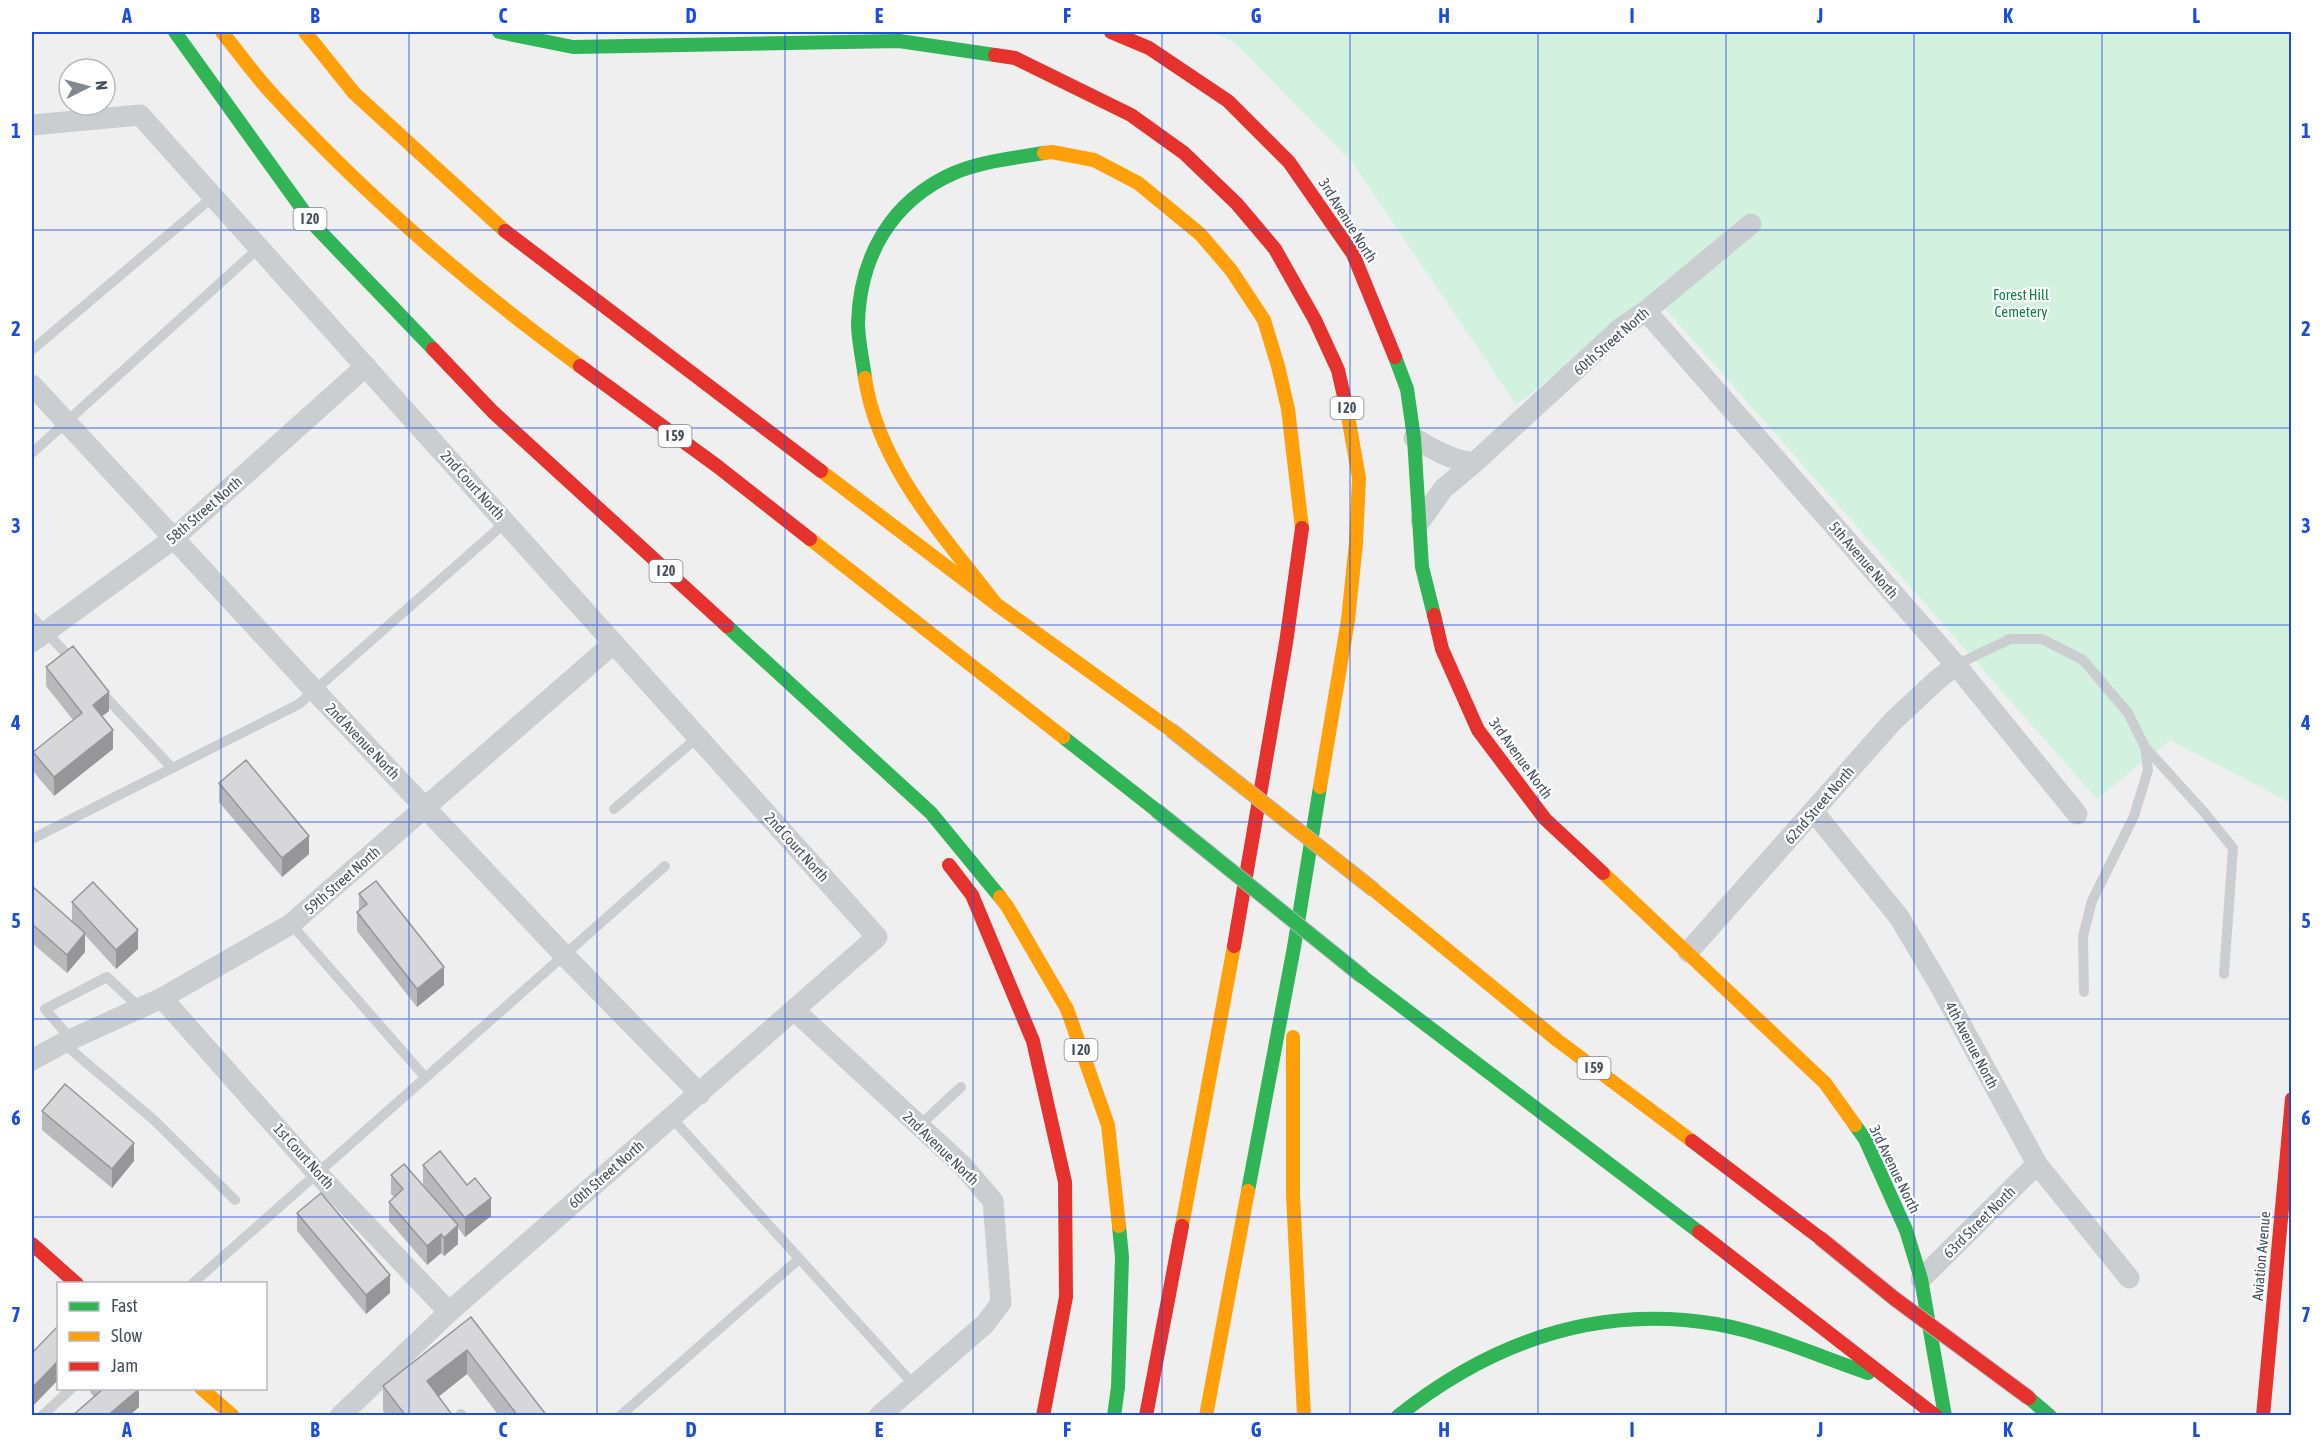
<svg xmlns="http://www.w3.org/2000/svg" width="2323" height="1447" viewBox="0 0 2323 1447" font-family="'Asap Condensed',sans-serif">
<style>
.green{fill:#d2f1de}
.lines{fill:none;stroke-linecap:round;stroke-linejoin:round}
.lane{stroke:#cbced1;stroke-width:10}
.street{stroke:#cbced1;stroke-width:21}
.fast{stroke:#30b455;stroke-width:14}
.slow{stroke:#ff9f0a;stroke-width:14}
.jam{stroke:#e5322d;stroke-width:14}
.fast-bridge-casing{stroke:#b4b9c0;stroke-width:16;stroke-linecap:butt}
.slow-bridge-casing{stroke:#b4b9c0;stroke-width:16;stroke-linecap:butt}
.jam-bridge-casing{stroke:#b4b9c0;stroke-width:16;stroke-linecap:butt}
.fast-bridge{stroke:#30b455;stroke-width:14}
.slow-bridge{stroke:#ff9f0a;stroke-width:14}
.jam-bridge{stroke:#e5322d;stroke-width:14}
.wall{fill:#b9b9bb}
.shaded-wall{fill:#969698}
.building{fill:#d7d7d9;stroke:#969698;stroke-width:1.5}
.grid{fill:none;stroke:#1d4ed8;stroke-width:1.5;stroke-opacity:0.55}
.labels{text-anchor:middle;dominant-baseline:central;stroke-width:4.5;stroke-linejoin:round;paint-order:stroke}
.shield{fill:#fff;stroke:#7d858e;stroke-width:1.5}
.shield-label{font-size:14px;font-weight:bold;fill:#45515d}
.street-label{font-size:15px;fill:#45515d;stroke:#fff}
.park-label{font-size:15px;fill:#11844d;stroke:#fff}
.neatline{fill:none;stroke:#1d4ed8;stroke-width:2}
.grid-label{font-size:20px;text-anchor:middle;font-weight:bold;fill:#1d4ed8}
</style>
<rect width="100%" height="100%" fill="#f0efef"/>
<path class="green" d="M 1214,32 L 2291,32 L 2291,803 L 2170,740 L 2097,799 L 1654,296 L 1516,405 L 1353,163 L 1237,45 Z"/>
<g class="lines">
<path class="lane" d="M 32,350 L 214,196
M 32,453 L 260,247
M 32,617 L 74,662
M 1956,665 L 2010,639 L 2042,639 L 2083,660 L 2128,713 L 2145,747 L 2148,770 L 2134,816 L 2092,901 L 2083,936 L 2084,992
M 101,692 L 172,768
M 2145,747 L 2203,811 L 2233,848 L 2224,974
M 614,809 L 698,737
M 32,839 L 299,704 L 506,522
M 291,924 L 425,1077
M 71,1039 L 45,1009 L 107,977 L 140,1008
M 63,1043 L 154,1120 L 235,1200
M 671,1117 L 914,1385
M 919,1126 L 961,1087
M 192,1284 L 665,866
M 461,1414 L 462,1416
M 42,1416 L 72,1388
M 620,1416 L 799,1259"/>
<path class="street" d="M 32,125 L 140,115 L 877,937 L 449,1312 L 340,1416
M 1646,311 L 1956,665 L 2077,814
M 32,385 L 315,691 L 564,955 L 700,1094
M 1414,438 C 1434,450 1451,460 1474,463 L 1622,327 L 1646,311 L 1751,224
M 1421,520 L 1443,489 L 1474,463
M 32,642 L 173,539 L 366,366
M 1814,812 L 1899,917 L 1940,986 L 2037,1164 L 2129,1278
M 1688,952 L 1893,721 L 1937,680 L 1956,665
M 162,998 L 317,1173 L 449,1312
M 794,1010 L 963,1166 L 993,1201 L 1001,1303 L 985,1324 L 879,1416
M 32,1060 L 63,1043 L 162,998 L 291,924 L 614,643
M 1921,1279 L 2037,1164"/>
<path class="fast" d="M 175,32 L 313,224 L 433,349
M 499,32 L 573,47 L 899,41 L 995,55
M 1395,357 L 1407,389 L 1414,438 L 1422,567 L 1434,615
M 865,378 C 863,361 858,341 858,323 C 860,256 891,201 954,173 C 982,161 1015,158 1044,153
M 727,626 L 931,813 L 1000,897
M 1063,737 L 1156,810
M 1363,977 L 1699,1232
M 1855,1125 L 1865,1139 L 1906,1230 L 1921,1279 L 1945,1416
M 1248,1191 L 1294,947 L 1320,787
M 2029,1398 L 2050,1416
M 1114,1416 L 1118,1387 L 1122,1257 L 1119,1226
M 1398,1416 C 1491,1342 1596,1304 1716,1324 C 1768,1333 1818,1356 1868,1373"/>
<path class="slow" d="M 222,32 C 239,53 255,76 274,96 C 366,196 469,285 580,366
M 305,32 L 354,93 L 505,231
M 1044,153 L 1052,152 L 1094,160 L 1138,183 L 1200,234 L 1231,270 L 1264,320 L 1278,366 L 1288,409 L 1302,528
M 865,378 C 878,466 944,536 996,604
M 821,471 L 996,604 L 1171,730
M 810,539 L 1063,737
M 1320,787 L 1348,620 L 1356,543 L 1359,478 L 1346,405
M 1603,873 L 1825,1083 L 1855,1125
M 1374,890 L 1557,1040 L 1692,1141
M 1000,897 L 1007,906 L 1067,1009 L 1108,1125 L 1119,1226
M 1293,1037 L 1293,1195 L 1304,1416
M 1182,1226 L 1234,946
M 201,1388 L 233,1416
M 1206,1416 L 1248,1191"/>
<path class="jam" d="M 1111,32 L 1149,48 L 1228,101 L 1289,162 L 1353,254 L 1395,357
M 995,55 L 1015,58 L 1131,115 L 1184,153 L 1237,204 L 1275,249 L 1315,320 L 1338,370 L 1346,405
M 505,231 L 821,471
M 433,349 L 493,412 L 727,626
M 580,366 L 717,466 L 810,539
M 1434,615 L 1442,649 L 1478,730 L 1545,819 L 1603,873
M 949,865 L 972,895 L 1033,1041 L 1065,1182 L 1066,1297 L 1043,1416
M 1234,946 L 1286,643 L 1302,528
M 1692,1141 L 1820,1238
M 1699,1232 L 1936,1416
M 32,1244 L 77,1284
M 1146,1416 L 1182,1226
M 2263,1416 L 2292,1099"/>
<g class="fast-bridge-casing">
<path id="fast-bridge" d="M 1156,810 L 1363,977"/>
</g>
<g class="slow-bridge-casing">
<path id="slow-bridge" d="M 1171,730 L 1374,890"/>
</g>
<g class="jam-bridge-casing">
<path id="jam-bridge" d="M 1820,1238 L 1895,1299 L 2029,1398"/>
</g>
<use href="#fast-bridge" class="fast-bridge"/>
<use href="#slow-bridge" class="slow-bridge"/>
<use href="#jam-bridge" class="jam-bridge"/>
</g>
<path class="wall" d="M 46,667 L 109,711 L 102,716 L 113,749 L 54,796 L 33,771 L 33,752 L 73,720 L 46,686 Z
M 219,783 L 309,854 L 282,877 L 219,802 Z
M 32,886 L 76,925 L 72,921 L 72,902 L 138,949 L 116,969 L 85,935 L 85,952 L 67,973 L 32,943 Z
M 359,894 L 444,985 L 417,1007 L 357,931 L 357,912 L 359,911 Z
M 42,1111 L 134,1161 L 112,1188 L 42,1130 Z
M 423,1165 L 491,1216 L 465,1237 L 458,1228 L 458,1244 L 444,1256 L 441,1253 L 427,1265 L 389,1221 L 389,1202 L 394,1197 L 391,1194 L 391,1175 L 435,1199 L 423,1184 Z
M 297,1213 L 390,1293 L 366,1314 L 297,1231 Z
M 471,1317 L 547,1416 L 499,1416 L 467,1374 L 438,1396 L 453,1416 L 387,1416 L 383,1411 L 383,1386 Z
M 90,1389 L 139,1389 L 139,1407 L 129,1416 L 72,1416 L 94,1397 L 90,1392 Z"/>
<path class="shaded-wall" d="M 109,692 L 109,711 L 93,723 L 93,705 Z
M 113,730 L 113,749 L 54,796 L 54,777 Z
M 309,836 L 309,854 L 282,877 L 282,858 Z
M 138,930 L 138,949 L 116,969 L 116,950 Z
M 85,933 L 85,952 L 67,973 L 67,955 Z
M 34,957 L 34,976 L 32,979 L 32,960 Z
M 444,967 L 444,985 L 417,1007 L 417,989 Z
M 134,1143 L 134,1161 L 112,1188 L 112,1169 Z
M 491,1198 L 491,1216 L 465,1237 L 465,1218 Z
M 458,1225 L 458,1244 L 444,1256 L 444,1238 Z
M 441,1234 L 441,1253 L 427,1265 L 427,1246 Z
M 390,1275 L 390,1293 L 366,1314 L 366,1295 Z
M 467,1350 L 467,1374 L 427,1406 L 427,1381 Z
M 58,1361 L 58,1380 L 32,1407 L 32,1388 Z
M 139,1389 L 139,1407 L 129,1416 L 107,1416 Z"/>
<path class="building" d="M 73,646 L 109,692 L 93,705 L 113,730 L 54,777 L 33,752 L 82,713 L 46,667 Z
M 246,760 L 309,836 L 282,858 L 219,783 Z
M 376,881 L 444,967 L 417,989 L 357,912 L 367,904 L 359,894 Z
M 93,882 L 138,930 L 116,950 L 72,902 Z
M 32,886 L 85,933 L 67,955 L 32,924 Z
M 65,1084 L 134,1143 L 112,1169 L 42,1111 Z
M 440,1151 L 467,1185 L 475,1178 L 491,1198 L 465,1218 L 423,1165 Z
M 404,1164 L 458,1225 L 444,1238 L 441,1234 L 427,1246 L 389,1202 L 403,1189 L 391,1175 Z
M 321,1193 L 390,1275 L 366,1295 L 297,1213 Z
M 471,1317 L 547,1416 L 518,1416 L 467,1350 L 427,1381 L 453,1416 L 406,1416 L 383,1386 Z
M 58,1326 L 58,1361 L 32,1388 L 32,1353 Z
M 103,1389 L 139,1389 L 107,1416 L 72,1416 Z"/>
<path class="grid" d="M 221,32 L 221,1284M 409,32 L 409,1416M 597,32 L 597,1416M 785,32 L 785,1416M 973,32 L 973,1416M 1162,32 L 1162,1416M 1350,32 L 1350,1416M 1538,32 L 1538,1416M 1726,32 L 1726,1416M 1914,32 L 1914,1416M 2102,32 L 2102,1416M 32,230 L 2292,230M 32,428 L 2292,428M 32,625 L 2292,625M 32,822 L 2292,822M 32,1019 L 2292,1019M 32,1217 L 2292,1217M 221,1388 L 221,1416"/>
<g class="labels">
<g class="shield">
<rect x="293.5" y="208" width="33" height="22" rx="4.5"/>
<rect x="1330.5" y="397" width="33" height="22" rx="4.5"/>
<rect x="658.5" y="425" width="33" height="22" rx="4.5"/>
<rect x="649.5" y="560" width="33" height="22" rx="4.5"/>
<rect x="1064.5" y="1039" width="33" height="22" rx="4.5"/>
<rect x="1577.5" y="1057" width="33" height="22" rx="4.5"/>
</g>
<g class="shield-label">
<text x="310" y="219">I 20</text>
<text x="1347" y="408">I 20</text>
<text x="675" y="436">I 59</text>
<text x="666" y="571">I 20</text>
<text x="1081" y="1050">I 20</text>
<text x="1594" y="1068">I 59</text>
</g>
<g class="street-label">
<text transform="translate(1348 220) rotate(58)">3rd Avenue North</text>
<text transform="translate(1611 341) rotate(-41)">60th Street North</text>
<text transform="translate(473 485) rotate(48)">2nd Court North</text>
<text transform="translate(204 510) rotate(-41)">58th Street North</text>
<text transform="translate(1864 560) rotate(49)">5th Avenue North</text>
<text transform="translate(363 741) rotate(46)">2nd Avenue North</text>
<text transform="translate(1521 758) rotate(54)">3rd Avenue North</text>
<text transform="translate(1819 805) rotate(-49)">62nd Street North</text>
<text transform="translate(797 847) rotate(48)">2nd Court North</text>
<text transform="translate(342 880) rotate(-41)">59th Street North</text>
<text transform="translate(1972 1045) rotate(62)">4th Avenue North</text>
<text transform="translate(941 1148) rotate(44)">2nd Avenue North</text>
<text transform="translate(304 1156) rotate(48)">1st Court North</text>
<text transform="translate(1895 1169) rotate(64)">3rd Avenue North</text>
<text transform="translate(606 1174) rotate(-41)">60th Street North</text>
<text transform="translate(1979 1222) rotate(-45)">63rd Street North</text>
<text transform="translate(2261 1256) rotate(-85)">Aviation Avenue</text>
</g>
<g class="park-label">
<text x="2021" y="294">Forest Hill<tspan x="2021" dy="17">Cemetery</tspan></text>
</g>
</g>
<rect width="2323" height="1447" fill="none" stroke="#ffffff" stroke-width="66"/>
<rect x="57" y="1282" width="210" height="108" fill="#ffffff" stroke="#b5b9be" stroke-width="1.5"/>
<rect x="69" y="1302" width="30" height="9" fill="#30b455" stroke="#b5b9be" stroke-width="1.5"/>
<text x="111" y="1312" font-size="18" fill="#45515d">Fast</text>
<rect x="69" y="1332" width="30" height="9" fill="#ff9f0a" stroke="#b5b9be" stroke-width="1.5"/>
<text x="111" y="1342" font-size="18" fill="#45515d">Slow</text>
<rect x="69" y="1362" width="30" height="9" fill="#e5322d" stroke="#b5b9be" stroke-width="1.5"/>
<text x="111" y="1372" font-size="18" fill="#45515d">Jam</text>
<g transform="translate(87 87) rotate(84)"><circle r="28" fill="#ffffff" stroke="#b5b9be" stroke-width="1.5"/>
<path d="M0-4.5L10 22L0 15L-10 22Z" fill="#818890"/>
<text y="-9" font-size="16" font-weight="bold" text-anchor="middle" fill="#45515d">N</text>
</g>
<rect x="33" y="33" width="2257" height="1381" class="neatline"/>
<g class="grid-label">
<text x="127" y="23">A</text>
<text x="315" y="23">B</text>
<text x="503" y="23">C</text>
<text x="691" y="23">D</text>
<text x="879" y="23">E</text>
<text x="1067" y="23">F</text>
<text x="1256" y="23">G</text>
<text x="1444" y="23">H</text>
<text x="1632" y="23">I</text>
<text x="1820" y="23">J</text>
<text x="2008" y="23">K</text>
<text x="2196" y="23">L</text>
<text x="16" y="138">1</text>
<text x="2306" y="138">1</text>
<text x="16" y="336">2</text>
<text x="2306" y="336">2</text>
<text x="16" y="533">3</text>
<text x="2306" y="533">3</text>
<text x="16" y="730">4</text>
<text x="2306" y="730">4</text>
<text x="16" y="928">5</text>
<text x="2306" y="928">5</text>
<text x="16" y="1125">6</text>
<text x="2306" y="1125">6</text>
<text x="16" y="1322">7</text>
<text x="2306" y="1322">7</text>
<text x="127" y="1437">A</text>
<text x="315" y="1437">B</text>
<text x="503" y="1437">C</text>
<text x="691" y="1437">D</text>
<text x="879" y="1437">E</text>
<text x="1067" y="1437">F</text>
<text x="1256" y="1437">G</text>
<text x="1444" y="1437">H</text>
<text x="1632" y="1437">I</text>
<text x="1820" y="1437">J</text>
<text x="2008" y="1437">K</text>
<text x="2196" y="1437">L</text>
</g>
</svg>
